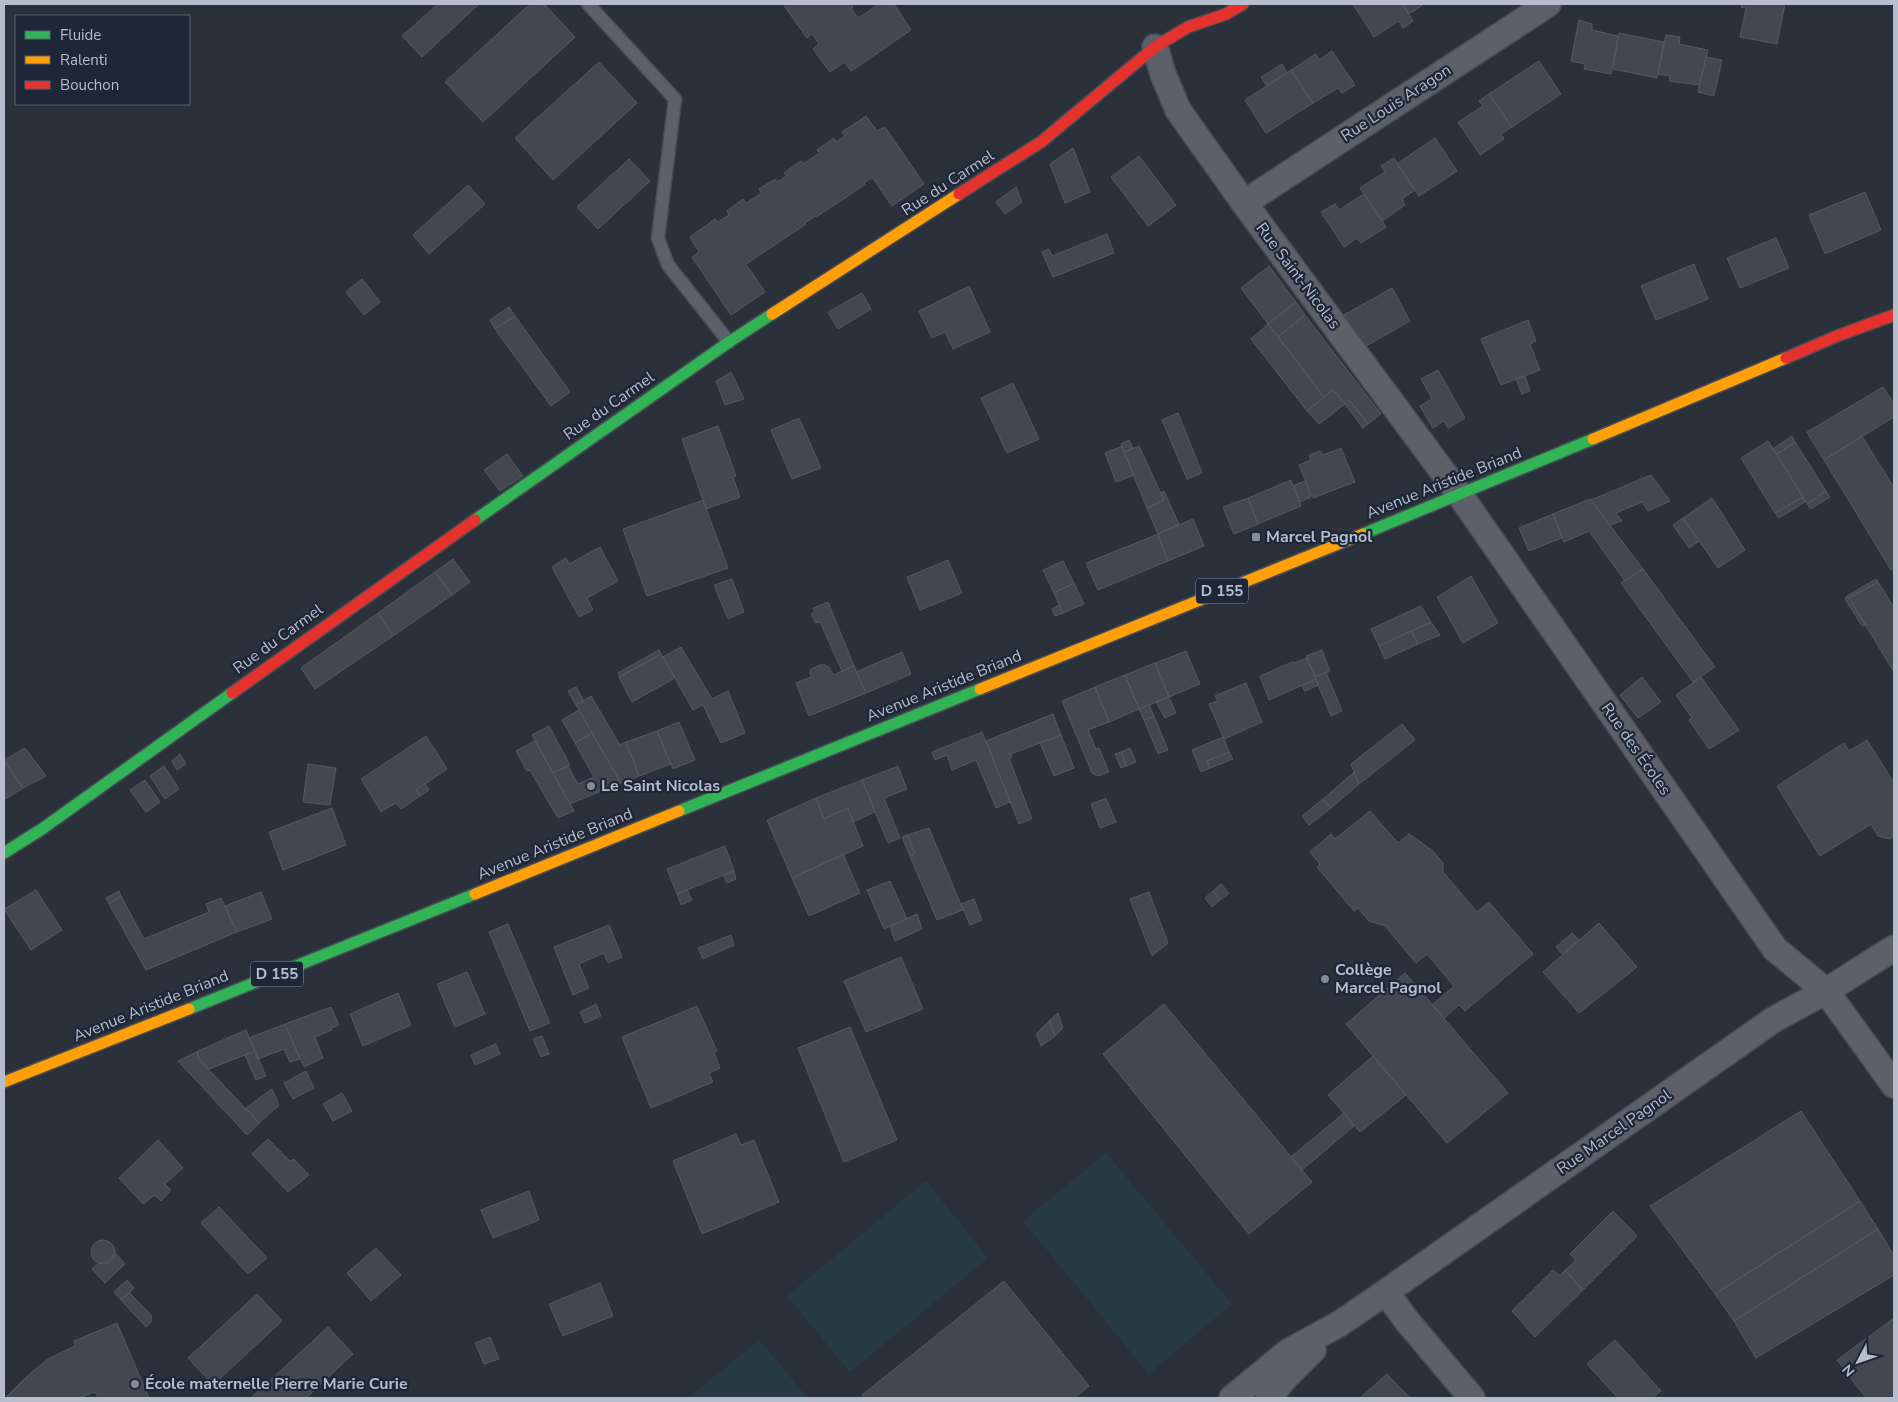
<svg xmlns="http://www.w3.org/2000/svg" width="1898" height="1402" viewBox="0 0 1898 1402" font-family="'Nunito Sans',sans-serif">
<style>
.green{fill:#273c42}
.building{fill:#434850;stroke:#535963}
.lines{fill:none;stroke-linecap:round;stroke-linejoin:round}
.lane-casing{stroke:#484c54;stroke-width:15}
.street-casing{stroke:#484c54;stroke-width:28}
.fast-casing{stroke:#484c54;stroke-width:14}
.slow-casing{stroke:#484c54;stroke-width:14}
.jam-casing{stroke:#484c54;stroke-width:14}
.lane{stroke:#5c6069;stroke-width:12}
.street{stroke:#5c6069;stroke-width:25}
.fast{stroke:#30b455;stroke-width:11}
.slow{stroke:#ff9f0a;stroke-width:11}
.jam{stroke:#e5322d;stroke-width:11}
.poi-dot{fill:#858c99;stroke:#1d2737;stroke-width:2}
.labels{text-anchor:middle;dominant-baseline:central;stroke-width:4.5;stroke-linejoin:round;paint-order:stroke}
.shield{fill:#1d2737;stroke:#88909f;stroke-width:1}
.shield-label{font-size:15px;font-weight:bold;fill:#b6bdcc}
.street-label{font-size:16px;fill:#b6bdcc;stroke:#1d2737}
.poi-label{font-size:16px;font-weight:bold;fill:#b6bdcc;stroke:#1d2737;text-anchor:start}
</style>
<rect width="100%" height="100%" fill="#2b313b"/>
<path class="green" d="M 1106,1153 L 1232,1304 L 1149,1374 L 1023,1221 Z
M 926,1181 L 988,1258 L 850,1372 L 787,1296 Z
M 759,1340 L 808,1398 L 688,1398 Z"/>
<path class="building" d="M 438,4 L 479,4 L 422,57 L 402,36 Z
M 530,4 L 544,4 L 575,37 L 483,122 L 445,82 Z
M 783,4 L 851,4 L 853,7 L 851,8 L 858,18 L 879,4 L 894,4 L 911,30 L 853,70 L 851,71 L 845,62 L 830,72 L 813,49 L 819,44 L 812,34 L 807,38 Z
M 1353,4 L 1402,4 L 1413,21 L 1403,28 L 1399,21 L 1374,37 Z
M 1402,4 L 1424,4 L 1409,14 Z
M 1742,4 L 1785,4 L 1777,44 L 1740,37 L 1746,8 L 1741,7 Z
M 1579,20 L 1592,24 L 1592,30 L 1618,36 L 1611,74 L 1584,69 L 1585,64 L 1571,61 Z
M 1619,33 L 1664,42 L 1657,78 L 1613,69 Z
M 1666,35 L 1680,37 L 1679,44 L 1708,50 L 1699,85 L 1669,81 L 1670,76 L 1658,74 Z
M 1332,51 L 1355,85 L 1342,93 L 1338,88 L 1313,103 L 1291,70 L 1316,54 L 1319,60 Z
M 1706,57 L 1722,60 L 1714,96 L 1698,92 Z
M 1539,61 L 1561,94 L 1512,127 L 1489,94 Z
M 599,62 L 637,103 L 553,180 L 515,138 Z
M 1282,64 L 1287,73 L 1267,86 L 1261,77 Z
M 1291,70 L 1313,103 L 1266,133 L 1245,100 Z
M 1489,94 L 1512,127 L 1501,134 L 1504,139 L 1480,155 L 1458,122 L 1483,106 L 1479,101 Z
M 866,116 L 877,131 L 885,127 L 924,184 L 892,206 L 872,177 L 864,183 L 865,184 L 851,194 L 816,217 L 815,216 L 805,223 L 806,224 L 746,264 L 765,292 L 731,315 L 692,257 L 699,252 L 690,237 L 715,219 L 718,222 L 729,215 L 727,211 L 743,199 L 746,203 L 762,193 L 759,189 L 775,179 L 777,182 L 787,176 L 784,173 L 801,161 L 803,164 L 820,153 L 817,150 L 834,138 L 836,142 L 845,136 L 842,132 Z
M 1435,138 L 1457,171 L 1419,196 L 1397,164 Z
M 1073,148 L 1090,192 L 1065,203 L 1050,164 Z
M 1139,156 L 1176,205 L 1148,226 L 1111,177 Z
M 1394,158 L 1415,190 L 1402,199 L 1405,205 L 1382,221 L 1360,188 L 1385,172 L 1381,166 Z
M 629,159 L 650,181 L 598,229 L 577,207 Z
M 468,185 L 485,204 L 429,254 L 413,235 Z
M 1016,187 L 1022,202 L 1005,214 L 996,202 Z
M 1865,192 L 1881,230 L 1825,254 L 1809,215 Z
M 1364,194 L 1386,227 L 1361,243 L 1357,238 L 1344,247 L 1321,212 L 1335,204 L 1339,210 Z
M 1107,234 L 1114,253 L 1053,277 L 1042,252 L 1049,249 L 1052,256 Z
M 1776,238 L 1789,268 L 1740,288 L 1727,258 Z
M 1694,264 L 1708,299 L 1656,320 L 1641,286 Z
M 1269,266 L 1296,302 L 1268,324 L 1241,288 Z
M 362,279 L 380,302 L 364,315 L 346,292 Z
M 969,286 L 990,332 L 953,349 L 945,332 L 932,338 L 919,311 Z
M 1392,288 L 1410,321 L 1359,350 L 1335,320 Z
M 862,293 L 871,309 L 838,329 L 828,312 Z
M 1296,302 L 1305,315 L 1278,337 L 1268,324 Z
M 509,307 L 515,316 L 495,329 L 490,320 Z
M 1305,315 L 1381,414 L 1368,424 L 1349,400 L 1345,404 L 1333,390 L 1324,397 L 1278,337 Z
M 515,316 L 570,392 L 551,406 L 495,329 Z
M 1528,320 L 1536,341 L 1530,344 L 1540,370 L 1501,385 L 1481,339 Z
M 1268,324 L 1324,397 L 1307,411 L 1251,339 Z
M 1438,370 L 1465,418 L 1448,428 L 1444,421 L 1433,428 L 1420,406 L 1432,399 L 1421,379 Z
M 731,372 L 744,399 L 725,405 L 716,381 Z
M 1525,376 L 1530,391 L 1522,394 L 1516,379 Z
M 1013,383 L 1039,439 L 1007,453 L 981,398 Z
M 1883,387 L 1894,404 L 1894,417 L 1824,460 L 1807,432 Z
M 1333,390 L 1345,404 L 1319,424 L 1307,411 Z
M 1349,400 L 1368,424 L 1363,428 L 1345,404 Z
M 1178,413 L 1202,473 L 1187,479 L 1162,420 Z
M 799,418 L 821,468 L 792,479 L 771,430 Z
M 718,426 L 736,476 L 733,477 L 740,497 L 706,509 L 682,439 Z
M 1792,436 L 1795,442 L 1777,454 L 1773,449 Z
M 1862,436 L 1894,488 L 1894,568 L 1891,570 L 1824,460 Z
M 1129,440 L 1133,448 L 1124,452 L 1121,444 Z
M 1768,441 L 1803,497 L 1775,513 L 1741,458 Z
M 1795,442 L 1826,491 L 1807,504 L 1777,454 Z
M 1122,446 L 1134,475 L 1116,482 L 1105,453 Z
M 1139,446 L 1164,500 L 1147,508 L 1124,452 Z
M 1341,448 L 1355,482 L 1313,498 L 1299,465 L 1311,460 L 1309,455 L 1321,451 L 1323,455 Z
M 507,454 L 523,476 L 500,491 L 484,470 Z
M 1651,475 L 1670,501 L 1648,511 L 1642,502 L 1616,513 L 1622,521 L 1610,525 L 1591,500 Z
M 1291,480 L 1301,506 L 1258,524 L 1248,498 Z
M 1305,481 L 1311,497 L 1300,502 L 1293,486 Z
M 1164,491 L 1179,524 L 1158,534 L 1147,508 L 1164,500 L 1161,492 Z
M 1826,491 L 1830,497 L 1811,509 L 1807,504 Z
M 1803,497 L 1805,502 L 1779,518 L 1775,513 Z
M 1248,498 L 1258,524 L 1234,534 L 1223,507 Z
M 1712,498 L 1745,550 L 1718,568 L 1683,518 Z
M 1590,499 L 1643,569 L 1625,581 L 1589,531 L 1564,542 L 1553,514 Z
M 703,500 L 728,568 L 647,596 L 623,529 Z
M 1553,514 L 1562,538 L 1529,551 L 1519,528 Z
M 1683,518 L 1699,541 L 1689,548 L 1673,525 Z
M 1193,519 L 1204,546 L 1168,561 L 1158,534 Z
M 1158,534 L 1168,561 L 1098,590 L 1086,563 Z
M 600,547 L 618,581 L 587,598 L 593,610 L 579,617 L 552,567 L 566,558 L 569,564 Z
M 453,559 L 470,582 L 452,595 L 435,572 Z
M 948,560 L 962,593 L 920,610 L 907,577 Z
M 1063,561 L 1074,583 L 1054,593 L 1043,570 Z
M 1643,569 L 1715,667 L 1693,682 L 1621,583 Z
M 435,572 L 452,595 L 393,636 L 378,613 Z
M 1471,576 L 1498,623 L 1463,643 L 1437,597 Z
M 732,579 L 744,612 L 728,619 L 714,585 Z
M 1876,579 L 1878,582 L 1849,598 L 1847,596 Z
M 1878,582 L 1894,608 L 1894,672 L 1849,598 Z
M 1074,583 L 1084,604 L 1063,613 L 1054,593 Z
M 1847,596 L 1849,598 L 1866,625 L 1862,626 L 1845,599 Z
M 828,602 L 854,666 L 842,671 L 820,622 L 816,623 L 811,614 L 815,612 L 813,608 Z
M 1059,605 L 1063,613 L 1055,616 L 1052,609 Z
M 1421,606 L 1431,622 L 1379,646 L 1371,629 Z
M 378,613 L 393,636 L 315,689 L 301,668 Z
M 1431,622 L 1440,635 L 1418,644 L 1411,631 Z
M 1411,631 L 1418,644 L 1385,659 L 1379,646 Z
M 681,647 L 712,699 L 728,691 L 745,733 L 721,743 L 703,705 L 693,710 L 663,657 Z
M 659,650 L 661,654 L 620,677 L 618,673 Z
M 1322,650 L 1330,671 L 1315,677 L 1306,656 Z
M 1186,651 L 1200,684 L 1169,697 L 1155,663 Z
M 902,652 L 911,674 L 866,693 L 856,672 Z
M 661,654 L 675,678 L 632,702 L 619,677 Z
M 1307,658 L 1316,679 L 1269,700 L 1260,676 L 1292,662 L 1294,663 Z
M 1155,663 L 1169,697 L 1139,709 L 1125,675 Z
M 823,664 L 829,667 L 833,675 L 854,666 L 866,693 L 809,716 L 796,683 L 811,677 L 810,673 L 811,669 Z
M 1326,672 L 1342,711 L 1331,716 L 1315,677 Z
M 1125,675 L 1139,709 L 1109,722 L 1095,687 Z
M 1642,677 L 1661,702 L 1638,718 L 1620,695 Z
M 1701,677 L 1739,730 L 1709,749 L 1689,720 L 1692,718 L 1676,695 Z
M 1316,679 L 1318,685 L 1305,691 L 1302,686 Z
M 1246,683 L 1262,722 L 1224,739 L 1209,704 L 1218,701 L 1215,696 Z
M 576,687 L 584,701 L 576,705 L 568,691 Z
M 1095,687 L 1109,722 L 1088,730 L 1096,749 L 1099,748 L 1109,772 L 1098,776 L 1092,773 L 1062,701 Z
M 591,696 L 620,745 L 626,742 L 639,776 L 621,783 L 576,705 Z
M 1169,697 L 1176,713 L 1165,718 L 1156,702 Z
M 1149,705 L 1154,716 L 1144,720 L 1139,709 Z
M 579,710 L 592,733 L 575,743 L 562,720 Z
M 1053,714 L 1061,735 L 1011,754 L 1012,757 L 1009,758 L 1032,819 L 1019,824 L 986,741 Z
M 1154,716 L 1168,750 L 1158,754 L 1144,720 Z
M 679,722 L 695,760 L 673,769 L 657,731 Z
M 1402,724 L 1415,740 L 1359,784 L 1351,764 Z
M 549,726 L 570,765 L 553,773 L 532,735 Z
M 657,731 L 671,764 L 639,776 L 626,742 Z
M 982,732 L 1010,802 L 996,808 L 976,760 L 952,770 L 947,755 L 935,760 L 932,752 Z
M 592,733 L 621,783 L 570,804 L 553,773 L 568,766 L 578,784 L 594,777 L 575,743 Z
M 1061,735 L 1074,768 L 1054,776 L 1040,743 Z
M 426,736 L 447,769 L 416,790 L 420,796 L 401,809 L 396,803 L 381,812 L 361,779 Z
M 1223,737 L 1229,752 L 1207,761 L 1210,768 L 1201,772 L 1192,750 Z
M 1867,740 L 1894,783 L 1894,836 L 1890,839 L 1878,836 L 1871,824 L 1820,856 L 1777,786 L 1844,743 L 1849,751 Z
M 535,741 L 553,773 L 574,811 L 558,818 L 530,770 L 527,771 L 516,751 Z
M 25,748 L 46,776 L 23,788 L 4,760 Z
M 1130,748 L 1136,762 L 1126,766 L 1121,752 Z
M 1121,752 L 1126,766 L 1121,768 L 1115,754 Z
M 1229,752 L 1233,759 L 1210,768 L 1207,761 Z
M 180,754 L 186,764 L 177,770 L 172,761 Z
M 4,760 L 23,788 L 4,800 Z
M 308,764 L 336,768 L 330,805 L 303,802 Z
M 164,766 L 179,789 L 165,799 L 150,776 Z
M 898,766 L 907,789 L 884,798 L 900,838 L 888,843 L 862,780 Z
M 1354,772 L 1359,784 L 1331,808 L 1323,799 Z
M 145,780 L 160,802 L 146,812 L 130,790 Z
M 862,780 L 875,812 L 853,822 L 848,808 L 824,819 L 816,798 Z
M 425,784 L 429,790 L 420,796 L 416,790 Z
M 816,798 L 824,819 L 848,808 L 863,846 L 792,878 L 767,820 Z
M 1106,798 L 1116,822 L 1100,828 L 1091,804 Z
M 1323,799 L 1331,808 L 1309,825 L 1302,816 Z
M 332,808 L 346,845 L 283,870 L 269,832 Z
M 1370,811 L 1398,843 L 1409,834 L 1433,851 L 1443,863 L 1443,872 L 1477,912 L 1489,902 L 1533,954 L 1465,1011 L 1459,1005 L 1444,1018 L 1432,1005 L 1454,986 L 1427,954 L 1416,963 L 1385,926 L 1369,921 L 1358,908 L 1354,911 L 1317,867 L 1320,864 L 1310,852 L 1331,834 L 1335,839 Z
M 929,828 L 963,910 L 937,920 L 910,856 L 915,854 L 907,835 Z
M 907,835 L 915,854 L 910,856 L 902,837 Z
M 725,846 L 734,871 L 677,894 L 667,869 Z
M 843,854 L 860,893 L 809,916 L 792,878 Z
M 734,871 L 736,879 L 727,883 L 724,876 Z
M 890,881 L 907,919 L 884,929 L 867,890 Z
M 1221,884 L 1229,893 L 1220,900 L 1213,891 Z
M 36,890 L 62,930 L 31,950 L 4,909 Z
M 687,890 L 692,900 L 681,905 L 677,894 Z
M 119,891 L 121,896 L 109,904 L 106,898 Z
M 1213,891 L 1220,900 L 1212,907 L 1205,898 Z
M 261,892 L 272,919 L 237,932 L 225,906 Z
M 1149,892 L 1168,943 L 1152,956 L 1130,899 Z
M 121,896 L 144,939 L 209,912 L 206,904 L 221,898 L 237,932 L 146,970 L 109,904 Z
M 974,899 L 982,920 L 970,925 L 961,904 Z
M 917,914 L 922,929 L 895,941 L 890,926 Z
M 1599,923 L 1637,967 L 1579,1013 L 1543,972 Z
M 508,924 L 550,1023 L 530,1031 L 489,932 Z
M 609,925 L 622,957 L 608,963 L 604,953 L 579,964 L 589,988 L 573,995 L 554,947 Z
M 1572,933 L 1579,940 L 1562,954 L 1556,947 Z
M 731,935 L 734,945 L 703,959 L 698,948 Z
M 901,957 L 923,1009 L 866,1032 L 844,981 Z
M 467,972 L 485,1014 L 455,1027 L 437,984 Z
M 1405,973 L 1508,1093 L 1447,1143 L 1346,1024 Z
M 398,993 L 411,1025 L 363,1046 L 350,1014 Z
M 596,1004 L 601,1016 L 585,1023 L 580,1012 Z
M 1164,1004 L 1312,1182 L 1249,1234 L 1103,1054 Z
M 697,1006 L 717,1051 L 714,1053 L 720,1068 L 709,1073 L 713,1082 L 651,1108 L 622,1037 Z
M 331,1007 L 339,1025 L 331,1028 L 332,1030 L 315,1037 L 323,1058 L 304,1067 L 285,1024 Z
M 1058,1013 L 1063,1028 L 1055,1036 L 1049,1021 Z
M 1049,1021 L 1055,1036 L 1041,1046 L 1036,1034 Z
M 285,1024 L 300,1059 L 290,1062 L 284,1049 L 258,1059 L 249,1038 Z
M 850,1027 L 897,1140 L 844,1162 L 798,1048 Z
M 246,1030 L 255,1051 L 209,1069 L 198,1058 L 198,1051 Z
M 542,1036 L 549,1054 L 541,1057 L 533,1039 Z
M 496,1044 L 500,1054 L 475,1065 L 471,1055 Z
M 198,1051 L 198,1058 L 259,1123 L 247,1135 L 178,1061 Z
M 255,1051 L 266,1076 L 256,1080 L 245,1055 Z
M 1373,1056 L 1406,1095 L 1360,1132 L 1328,1095 Z
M 306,1071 L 314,1088 L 293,1099 L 284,1083 Z
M 272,1089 L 279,1105 L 259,1123 L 246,1108 Z
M 342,1093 L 352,1111 L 333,1121 L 323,1104 Z
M 1801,1111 L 1860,1201 L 1715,1294 L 1650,1206 Z
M 1344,1113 L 1354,1126 L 1302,1170 L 1291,1157 Z
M 736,1134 L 741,1145 L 754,1140 L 779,1202 L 702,1234 L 673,1161 Z
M 268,1139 L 290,1161 L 294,1159 L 309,1175 L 288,1192 L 252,1154 Z
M 158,1140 L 183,1168 L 165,1184 L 171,1190 L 161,1201 L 155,1195 L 143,1204 L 119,1178 Z
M 529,1191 L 539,1220 L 493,1238 L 481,1210 Z
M 1860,1201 L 1878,1229 L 1734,1321 L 1715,1294 Z
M 219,1207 L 267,1258 L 248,1274 L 201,1223 Z
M 1613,1211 L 1637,1236 L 1583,1290 L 1565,1270 L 1576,1260 L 1570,1254 Z
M 1878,1229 L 1894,1256 L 1894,1275 L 1756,1358 L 1734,1321 Z
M91 1252a12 12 0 1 1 24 0a12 12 0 1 1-24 0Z
M 376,1248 L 401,1275 L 371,1301 L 347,1273 Z
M 115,1253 L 125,1264 L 105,1283 L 92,1269 L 99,1263 L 108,1262 Z
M 1553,1270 L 1560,1276 L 1565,1270 L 1583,1290 L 1535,1337 L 1512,1311 Z
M 127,1280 L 134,1288 L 121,1300 L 114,1292 Z
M 1004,1281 L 1089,1386 L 1074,1398 L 865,1398 L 862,1395 Z
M 600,1283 L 613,1316 L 563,1336 L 549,1304 Z
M 130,1293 L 151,1315 L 152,1321 L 146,1327 L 121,1300 Z
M 257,1294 L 282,1321 L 213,1385 L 188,1358 Z
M 1894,1318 L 1894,1398 L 1866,1398 L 1837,1360 Z
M 117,1323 L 149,1398 L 98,1398 L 95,1392 L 78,1398 L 5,1398 L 25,1378 L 48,1359 L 75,1346 L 74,1341 Z
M 328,1327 L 353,1354 L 306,1398 L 251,1398 Z
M 490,1337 L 499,1359 L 484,1364 L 475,1343 Z
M 1615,1340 L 1661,1391 L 1652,1398 L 1618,1398 L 1587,1364 Z
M 1387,1374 L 1410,1398 L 1360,1398 Z"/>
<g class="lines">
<g class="lane-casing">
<path id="lane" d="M 588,4 L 675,99 L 658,238 L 668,265 L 729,342"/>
</g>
<g class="street-casing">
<path id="street" d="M 1155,47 L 1163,74 L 1178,110 L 1244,203 L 1460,495 L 1775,949 L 1826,991 L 1894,1085
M 1244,203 L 1548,4
M 1386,1292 L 1407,1321 L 1472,1398
M 1232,1398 L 1288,1352 L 1339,1324 L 1386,1292 L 1773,1020 L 1826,991 L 1894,948
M 1268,1398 L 1286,1377 L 1313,1350"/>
</g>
<g class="fast-casing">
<path id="fast" d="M 475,520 L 729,342 L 772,314
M 1363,534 L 1593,439
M 679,811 L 980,689
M 4,853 L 42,829 L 232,693
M 189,1009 L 475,894"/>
</g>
<g class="slow-casing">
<path id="slow" d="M 772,314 L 959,194
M 1593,439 L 1786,358
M 980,689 L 1363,534
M 475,894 L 679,811
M 4,1082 L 189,1009"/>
</g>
<g class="jam-casing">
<path id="jam" d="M 959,194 L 1041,142 L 1155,47 L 1188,27 L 1226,14 L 1243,4
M 1786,358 L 1837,336 L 1894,315
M 232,693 L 475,520"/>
</g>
<use href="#lane" class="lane"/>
<use href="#street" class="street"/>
<use href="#fast" class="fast"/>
<use href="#slow" class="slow"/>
<use href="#jam" class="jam"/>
</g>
<g class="poi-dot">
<rect x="1251" y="532" width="10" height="10" rx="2.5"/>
<circle cx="591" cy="786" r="5"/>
<circle cx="1325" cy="979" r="5"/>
<circle cx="135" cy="1384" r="5"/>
</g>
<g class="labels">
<g class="shield">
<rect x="1196" y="578.5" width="52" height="25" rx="4"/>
<rect x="251" y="961.5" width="52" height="25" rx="4"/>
</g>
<g class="shield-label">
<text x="1222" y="591">D 155</text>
<text x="277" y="974">D 155</text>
</g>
<g class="street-label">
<text transform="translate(1396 103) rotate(-33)">Rue Louis Aragon</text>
<text transform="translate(948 183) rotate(-33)">Rue du Carmel</text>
<text transform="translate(1298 276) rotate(53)">Rue Saint-Nicolas</text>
<text transform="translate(609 406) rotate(-35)">Rue du Carmel</text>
<text transform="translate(1444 483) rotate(-22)">Avenue Aristide Briand</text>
<text transform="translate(278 639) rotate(-36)">Rue du Carmel</text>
<text transform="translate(944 686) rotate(-22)">Avenue Aristide Briand</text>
<text transform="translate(1636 749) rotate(55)">Rue des Écoles</text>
<text transform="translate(555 844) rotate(-22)">Avenue Aristide Briand</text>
<text transform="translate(151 1006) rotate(-22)">Avenue Aristide Briand</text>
<text transform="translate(1614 1132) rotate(-35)">Rue Marcel Pagnol</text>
</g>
<g class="poi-label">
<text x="1266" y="537">Marcel Pagnol</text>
<text x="601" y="786">Le Saint Nicolas</text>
<text x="1335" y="970">Collège<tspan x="1335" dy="18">Marcel Pagnol</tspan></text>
<text x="145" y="1384">École maternelle Pierre Marie Curie</text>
</g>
</g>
<rect width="1898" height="1402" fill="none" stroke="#b6bdcc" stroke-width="10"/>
<rect x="15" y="15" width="175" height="90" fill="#1d2737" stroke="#5a6373"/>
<rect x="25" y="31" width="25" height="8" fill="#30b455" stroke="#5a6373"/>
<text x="60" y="40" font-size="15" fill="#b6bdcc">Fluide</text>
<rect x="25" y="56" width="25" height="8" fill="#ff9f0a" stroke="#5a6373"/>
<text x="60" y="65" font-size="15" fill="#b6bdcc">Ralenti</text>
<rect x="25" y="81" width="25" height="8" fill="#e5322d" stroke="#5a6373"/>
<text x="60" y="90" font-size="15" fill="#b6bdcc">Bouchon</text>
<g transform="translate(1858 1362) rotate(229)" stroke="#1d2737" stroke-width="4" paint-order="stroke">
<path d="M0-4L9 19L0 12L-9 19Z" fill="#b6bdcc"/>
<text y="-8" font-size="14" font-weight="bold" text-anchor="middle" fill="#b6bdcc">N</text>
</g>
</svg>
